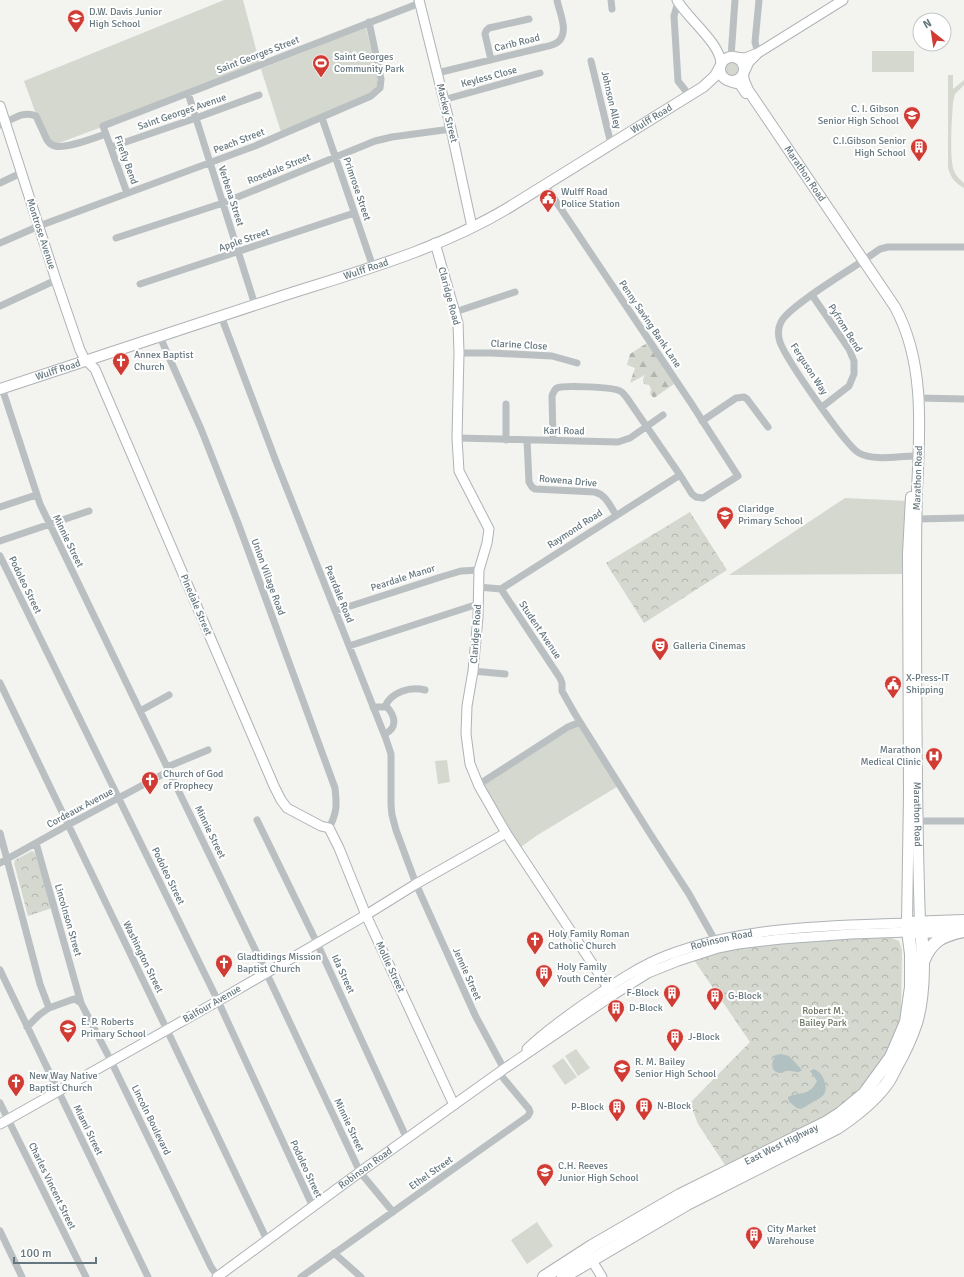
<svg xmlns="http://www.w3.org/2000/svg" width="964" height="1277" viewBox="0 0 964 1277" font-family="Signika,sans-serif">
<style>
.grass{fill:#d4d8cf}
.forest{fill:url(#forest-firs)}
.park{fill:url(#park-crowns)}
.water{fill:#b1c0c1}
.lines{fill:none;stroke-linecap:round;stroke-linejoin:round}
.secondary-casing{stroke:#adb3b6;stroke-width:11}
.primary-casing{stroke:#aeb3b5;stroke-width:12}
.highway-casing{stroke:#aeb2b4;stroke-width:14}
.street{stroke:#babfc1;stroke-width:7}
.secondary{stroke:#fff;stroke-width:9}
.primary{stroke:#fff;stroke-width:10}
.highway{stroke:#fff;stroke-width:12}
.labels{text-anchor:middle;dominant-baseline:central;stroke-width:4;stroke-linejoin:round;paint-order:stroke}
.poi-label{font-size:10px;fill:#65777e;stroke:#fff;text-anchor:start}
.street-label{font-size:10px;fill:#65777e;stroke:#fff}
.park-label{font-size:10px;fill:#6a7663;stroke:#fff}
</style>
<defs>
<pattern id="forest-firs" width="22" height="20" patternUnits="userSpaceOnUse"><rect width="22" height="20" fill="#d4d8cf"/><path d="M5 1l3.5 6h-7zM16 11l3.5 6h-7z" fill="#b0b4ad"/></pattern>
<pattern id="park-crowns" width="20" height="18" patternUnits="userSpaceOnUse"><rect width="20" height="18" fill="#d4d8cf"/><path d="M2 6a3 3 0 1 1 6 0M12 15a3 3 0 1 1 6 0" fill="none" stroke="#b0b4ad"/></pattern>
</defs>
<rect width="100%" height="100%" fill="#f3f3f0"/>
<path class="grass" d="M 224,0 L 243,0 L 261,68 L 48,147 L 24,81 Z
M 366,27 L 377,75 L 377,85 L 374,91 L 281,132 L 261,69 Z
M 872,51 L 914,51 L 914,72 L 872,72 Z
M724 69a7 7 0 1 1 14 0a7 7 0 1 1-14 0Z
M 948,75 L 953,75 L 953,89 L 964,80 L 964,85 L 955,94 L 953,102 C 952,118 949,158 954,171 C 956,176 960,180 964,183 L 964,188 C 955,183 950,177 948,167 Z
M 845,498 L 909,501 L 908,574 L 729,575 Z
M 578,725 L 620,785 L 536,836 L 517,850 L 481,786 Z
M 447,760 L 450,782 L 438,784 L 435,761 Z
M 576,1049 L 590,1068 L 578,1076 L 565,1056 Z
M 563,1058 L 577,1077 L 565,1085 L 552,1066 Z
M 537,1222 L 553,1246 L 527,1264 L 511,1240 Z"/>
<path class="forest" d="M 647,343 L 674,384 L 654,398 L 650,394 L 651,389 L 649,385 L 644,384 L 643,379 L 645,375 L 630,383 L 635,368 L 627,365 L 630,354 Z"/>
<path class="park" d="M 690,512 L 727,570 L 644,623 L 606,563 Z
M 32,851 L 35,853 L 52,908 L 28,916 L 14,863 L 15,860 Z
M 853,938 L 892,938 L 899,941 L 902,950 L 901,1021 L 897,1036 L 873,1080 L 846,1103 L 822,1119 L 727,1168 L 698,1124 L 690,1103 L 750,1042 L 694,960 L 732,948 L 780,943 Z"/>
<path class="water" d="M 781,1054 L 789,1056 L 802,1070 L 799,1072 C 795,1072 790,1070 786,1071 C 782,1072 785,1073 780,1073 C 770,1072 771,1061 776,1055 Z
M 814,1069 C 820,1072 822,1075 824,1080 C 829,1093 823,1097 813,1102 C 804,1106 802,1114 792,1104 C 789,1102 788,1100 788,1097 C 800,1091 809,1097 817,1081 L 810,1071 Z"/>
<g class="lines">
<g class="secondary-casing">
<g id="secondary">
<path d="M 419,0 L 451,129 L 472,227"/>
<path d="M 677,0 C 687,18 720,43 721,63"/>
<path d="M 735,57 L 745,58 L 755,54"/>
<path d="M 744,73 L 749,62 L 758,53 L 843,0"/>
<path d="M 0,106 L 56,280 L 80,350 L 84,358 L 95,369 L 274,786 L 281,800 L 287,808 L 321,826 L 329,828 L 339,848 L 366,915 L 454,1105"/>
<path d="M 435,243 L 458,323 L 459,353 L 457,438 L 459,471 L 489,529 L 487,543 L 479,570 L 478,617 L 473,671 L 467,706 L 466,734 L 470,764 L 479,786 L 506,833 L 613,995"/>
<path id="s1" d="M 527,1049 C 545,1031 566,1017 587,1002 C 612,985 639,966 668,955 C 745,926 827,926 907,923"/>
<path d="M 0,1124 L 218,1001 L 366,915 L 416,884 L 506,833"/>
<path d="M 589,1256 L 602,1277"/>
<path id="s2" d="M 217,1277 L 360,1172 L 504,1069 L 613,995 L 648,973 L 678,961 L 718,948 L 738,944 L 781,939 L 851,934 L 908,932"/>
</g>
</g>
<g class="primary-casing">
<g id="primary">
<circle cx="732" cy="69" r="12"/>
<path id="s3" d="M 743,75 L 744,81 L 748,90 L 895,307 C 925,362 920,429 917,490 C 916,520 916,550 916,580 C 916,694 916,808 920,922"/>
<path d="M 732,82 L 740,84 L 746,93"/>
<path id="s4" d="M 0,389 C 93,359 186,327 279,297 C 357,272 438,250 508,208 L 703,87 L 715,76 L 720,67"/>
<path d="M 907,923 L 909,794 L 908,554 L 911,497"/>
</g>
</g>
<g class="highway-casing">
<g id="highway">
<path d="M 913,932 L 951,931"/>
<path d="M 923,962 C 931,941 943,935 964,931"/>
<path id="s5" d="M 544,1277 L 592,1246 L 680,1195 L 827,1122 L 841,1113 L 864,1094 L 891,1057 L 906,1022 L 911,987 L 911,954 L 907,923 L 964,921"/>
<path d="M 563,1277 L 687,1204 L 837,1128 C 855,1116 872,1103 885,1086 C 890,1080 893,1073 896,1067 C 904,1053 911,1038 916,1023 C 925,993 924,952 920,922"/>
</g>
</g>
<path class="street" d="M 611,0 L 612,9
M 678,2 L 674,16 L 678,81 L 689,95
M 758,53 L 755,42 L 759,0
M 731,57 L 735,0
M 491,60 L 485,34 L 486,31 L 489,28 L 529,19
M 591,61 L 611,144
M 437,73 L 544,47 C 549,46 555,45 559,41 C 569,31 559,11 557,0
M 188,93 L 255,305
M 443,100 L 540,73
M 322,118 L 373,267
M 0,125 C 12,120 23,110 36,116 L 47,140 C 49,143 51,145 55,146 C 66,149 94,138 106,134
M 111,147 L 196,118 L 259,95
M 0,183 L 21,173
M 545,185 L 691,403 L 738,476 L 703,498 L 696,497 L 692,494 L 680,475 L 627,398 C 625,396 623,392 620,391 C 614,387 563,385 557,388 C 554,390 553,393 552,396 L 553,440
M 127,193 L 103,126 L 420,3
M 116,238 L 223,203 L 375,141 L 392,137 L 451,129
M 0,243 L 39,226 L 255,146 L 371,96 L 380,88 L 381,79 L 369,22
M 864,260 L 880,249 L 888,247 L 964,247
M 861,262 C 845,273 788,307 781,322 C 778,328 778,336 780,342 C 786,359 846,446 859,453 C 876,462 901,455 919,456
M 140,284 L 354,213
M 812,295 L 849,349 L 854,361 L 854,374 L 849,386 L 822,407
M 0,306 L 56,280
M 455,312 L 515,292
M 221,316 L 277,464 L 386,739 L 391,754 L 391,805 L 392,815 L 396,830 L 416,884 L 475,1015 L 504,1069
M 160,337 L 201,429 L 238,523 L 335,788 C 337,805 337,813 329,828
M 459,353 L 491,353 L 552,356 L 577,363
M 2,388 L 40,504 L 266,972 L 360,1172 L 393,1212
M 919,398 L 964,399
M 506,404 L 506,440
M 702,421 L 736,398 L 744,397 L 747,399 L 768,427
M 457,438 L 618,442 L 630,438 L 663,415
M 527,440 L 529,482 L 532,487 L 535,489 L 595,492 C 606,495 610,506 616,515
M 0,507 L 36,495
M 917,519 L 964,518
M 0,541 L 89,511
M 0,556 L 218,1001 L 313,1207
M 478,587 L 501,589 L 680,475
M 501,589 L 560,678 L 562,683 L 562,691 L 575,714 L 649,832 L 689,894 L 717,944
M 335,611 L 444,576 L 461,571 L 479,570
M 349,646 L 478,604
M 473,671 L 505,674
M 0,683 L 167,1030 L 267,1240
M 385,706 C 392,692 410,686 425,690
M 373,707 L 387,707 C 396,717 397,728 385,734
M 140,711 L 169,695
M 167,767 L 208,750
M 478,785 L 568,727 L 580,722
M 257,820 L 317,943 L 407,1139
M 916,821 L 964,821
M 0,833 L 40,984 L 49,1008 L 71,1000 L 75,999 L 81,1003 L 111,1061 L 211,1267 L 218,1277
M 36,843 L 81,1003
M 0,863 L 68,825 L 169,771
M 0,970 L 148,1277
M 27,1027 L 39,1015 L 49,1008
M 0,1103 L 86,1277
M 0,1231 L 22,1277
M 334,1253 L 361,1277
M 301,1277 L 528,1116 L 530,1112 L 529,1109 L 499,1073"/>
<use href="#secondary" class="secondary"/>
<use href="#primary" class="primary"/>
<use href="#highway" class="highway"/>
</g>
<defs>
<g id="school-pin" transform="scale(0.9)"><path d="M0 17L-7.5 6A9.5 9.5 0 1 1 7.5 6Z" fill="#d03c33" stroke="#fff"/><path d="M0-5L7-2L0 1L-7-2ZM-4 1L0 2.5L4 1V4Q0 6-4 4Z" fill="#fff"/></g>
<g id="stadium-pin" transform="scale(0.9)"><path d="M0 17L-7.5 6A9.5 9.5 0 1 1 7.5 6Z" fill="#d03c33" stroke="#fff"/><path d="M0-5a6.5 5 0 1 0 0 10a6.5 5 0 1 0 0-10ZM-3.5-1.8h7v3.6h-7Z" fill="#fff"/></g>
<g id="building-pin" transform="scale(0.9)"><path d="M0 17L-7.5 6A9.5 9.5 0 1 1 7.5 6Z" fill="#d03c33" stroke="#fff"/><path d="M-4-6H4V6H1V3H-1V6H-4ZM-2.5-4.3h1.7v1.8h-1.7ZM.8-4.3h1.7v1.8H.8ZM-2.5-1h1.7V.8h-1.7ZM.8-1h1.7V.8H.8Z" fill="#fff"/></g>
<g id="civic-pin" transform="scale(0.9)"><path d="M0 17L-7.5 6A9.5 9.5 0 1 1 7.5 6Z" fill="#d03c33" stroke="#fff"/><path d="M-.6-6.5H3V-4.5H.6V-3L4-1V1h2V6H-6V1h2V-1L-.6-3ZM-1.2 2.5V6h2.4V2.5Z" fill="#fff"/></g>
<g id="church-pin" transform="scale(0.9)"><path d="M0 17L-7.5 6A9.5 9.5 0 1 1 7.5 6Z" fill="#d03c33" stroke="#fff"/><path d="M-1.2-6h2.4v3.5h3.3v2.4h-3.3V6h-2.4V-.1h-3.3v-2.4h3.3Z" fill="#fff"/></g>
<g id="theatre-pin" transform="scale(0.9)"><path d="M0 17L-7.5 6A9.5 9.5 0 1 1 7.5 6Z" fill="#d03c33" stroke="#fff"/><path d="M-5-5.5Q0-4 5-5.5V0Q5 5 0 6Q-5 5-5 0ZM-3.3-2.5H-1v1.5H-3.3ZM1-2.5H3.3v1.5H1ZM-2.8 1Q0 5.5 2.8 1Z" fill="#fff"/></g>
<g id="hospital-pin" transform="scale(0.9)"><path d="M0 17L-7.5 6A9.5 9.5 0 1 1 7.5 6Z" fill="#d03c33" stroke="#fff"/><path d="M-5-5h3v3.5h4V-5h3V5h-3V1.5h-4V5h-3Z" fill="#fff"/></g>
</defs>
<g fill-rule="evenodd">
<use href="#school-pin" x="76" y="18"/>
<use href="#stadium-pin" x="321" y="63"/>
<use href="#school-pin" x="912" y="115"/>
<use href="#building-pin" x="919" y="147"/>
<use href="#civic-pin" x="548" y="198"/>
<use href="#church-pin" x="121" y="361"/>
<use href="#school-pin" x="725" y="515"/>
<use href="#theatre-pin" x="660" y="646"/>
<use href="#civic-pin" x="893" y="684"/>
<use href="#hospital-pin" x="934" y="756"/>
<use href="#church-pin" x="150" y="780"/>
<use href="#church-pin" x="535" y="940"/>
<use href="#church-pin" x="224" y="963"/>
<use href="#building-pin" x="544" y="973"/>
<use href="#building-pin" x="672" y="993"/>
<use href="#building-pin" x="715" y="996"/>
<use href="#building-pin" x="616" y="1008"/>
<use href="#school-pin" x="68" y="1028"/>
<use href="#building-pin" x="675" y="1037"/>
<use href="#school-pin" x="622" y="1068"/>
<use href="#church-pin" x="16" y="1082"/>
<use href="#building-pin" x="644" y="1106"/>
<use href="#building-pin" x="617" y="1107"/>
<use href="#school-pin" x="545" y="1172"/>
<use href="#building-pin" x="754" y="1235"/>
</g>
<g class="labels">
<g class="poi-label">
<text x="89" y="12">D.W. Davis Junior<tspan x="89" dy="12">High School</tspan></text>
<text x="334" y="57">Saint Georges<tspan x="334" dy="12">Community Park</tspan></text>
<text x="899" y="109" text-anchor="end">C. I. Gibson<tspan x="899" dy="12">Senior High School</tspan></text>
<text x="906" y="141" text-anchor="end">C.I.Gibson Senior<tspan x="906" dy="12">High School</tspan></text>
<text x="561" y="192">Wulff Road<tspan x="561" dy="12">Police Station</tspan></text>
<text x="134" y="355">Annex Baptist<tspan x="134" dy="12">Church</tspan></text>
<text x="738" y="509">Claridge<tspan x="738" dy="12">Primary School</tspan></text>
<text x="673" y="646">Galleria Cinemas</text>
<text x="906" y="678">X-Press-IT<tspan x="906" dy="12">Shipping</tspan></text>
<text x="921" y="750" text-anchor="end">Marathon<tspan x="921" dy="12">Medical Clinic</tspan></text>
<text x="163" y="774">Church of God<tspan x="163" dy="12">of Prophecy</tspan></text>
<text x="548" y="934">Holy Family Roman<tspan x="548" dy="12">Catholic Church</tspan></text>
<text x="237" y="957">Gladtidings Mission<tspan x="237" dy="12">Baptist Church</tspan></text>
<text x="557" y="967">Holy Family<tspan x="557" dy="12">Youth Center</tspan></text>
<text x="659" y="993" text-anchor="end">F-Block</text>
<text x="728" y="996">G-Block</text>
<text x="629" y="1008">D-Block</text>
<text x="81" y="1022">E. P. Roberts<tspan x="81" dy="12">Primary School</tspan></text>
<text x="688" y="1037">J-Block</text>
<text x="635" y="1062">R. M. Bailey<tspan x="635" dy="12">Senior High School</tspan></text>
<text x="29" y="1076">New Way Native<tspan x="29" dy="12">Baptist Church</tspan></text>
<text x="657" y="1106">N-Block</text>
<text x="604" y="1107" text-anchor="end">P-Block</text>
<text x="558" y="1166">C.H. Reeves<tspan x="558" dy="12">Junior High School</tspan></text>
<text x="767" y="1229">City Market<tspan x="767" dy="12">Warehouse</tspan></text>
</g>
<g class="street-label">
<text transform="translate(517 43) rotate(-14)">Carib Road</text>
<text transform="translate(258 55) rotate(-21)">Saint Georges Street</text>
<text transform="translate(489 77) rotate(-15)">Keyless Close</text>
<text transform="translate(611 100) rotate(77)">Johnson Alley</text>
<text transform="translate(182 112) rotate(-19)">Saint Georges Avenue</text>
<text transform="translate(447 113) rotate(76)">Mackey Street</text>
<text stroke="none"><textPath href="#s4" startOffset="709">Wulff Road</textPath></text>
<text transform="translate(239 141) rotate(-21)">Peach Street</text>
<text transform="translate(126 160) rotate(70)">Firefly Bend</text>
<text transform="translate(279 169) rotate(-22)">Rosedale Street</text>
<text stroke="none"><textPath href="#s3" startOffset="117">Marathon Road</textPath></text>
<text transform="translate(357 189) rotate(71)">Primrose Street</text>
<text transform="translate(231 196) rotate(72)">Verbena Street</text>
<text transform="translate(41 234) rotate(72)">Montrose Avenue</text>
<text transform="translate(244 240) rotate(-19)">Apple Street</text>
<text stroke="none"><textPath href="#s4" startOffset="385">Wulff Road</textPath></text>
<text transform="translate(449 296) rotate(75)">Claridge Road</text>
<text transform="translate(650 324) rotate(56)">Penny Saving Bank Lane</text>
<text transform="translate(845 328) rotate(58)">Pyfrom Bend</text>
<text transform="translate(519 345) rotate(3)">Clarine Close</text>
<text transform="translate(809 369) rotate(57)">Ferguson Way</text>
<text stroke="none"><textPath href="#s4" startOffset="61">Wulff Road</textPath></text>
<text transform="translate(564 431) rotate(1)">Karl Road</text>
<text transform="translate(918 478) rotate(-88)">Marathon Road</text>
<text transform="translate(568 481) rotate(5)">Rowena Drive</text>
<text transform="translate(575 529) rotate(-33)">Raymond Road</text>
<text transform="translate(68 541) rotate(64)">Minnie Street</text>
<text transform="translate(268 577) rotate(70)">Union Village Road</text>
<text transform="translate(403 578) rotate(-18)">Peardale Manor</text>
<text transform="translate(25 585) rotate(64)">Podoleo Street</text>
<text transform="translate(339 594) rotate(68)">Peardale Road</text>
<text transform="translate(196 605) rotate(67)">Pinedale Street</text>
<text transform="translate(540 630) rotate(56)">Student Avenue</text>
<text transform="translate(476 634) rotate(-86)">Claridge Road</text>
<text transform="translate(80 808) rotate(-28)">Cordeaux Avenue</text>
<text stroke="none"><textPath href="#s3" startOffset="789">Marathon Road</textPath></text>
<text transform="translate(210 832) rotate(64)">Minnie Street</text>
<text transform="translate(168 876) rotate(64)">Podoleo Street</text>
<text transform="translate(68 920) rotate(74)">Lincolnson Street</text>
<text stroke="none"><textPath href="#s1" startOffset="226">Robinson Road</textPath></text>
<text transform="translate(143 957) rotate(64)">Washington Street</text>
<text transform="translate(390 967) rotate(65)">Mollie Street</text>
<text transform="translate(343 974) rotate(65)">Ida Street</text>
<text transform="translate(467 974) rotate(66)">Jennie Street</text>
<text transform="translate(212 1004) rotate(-30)">Balfour Avenue</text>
<text transform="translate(151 1120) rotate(64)">Lincoln Boulevard</text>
<text transform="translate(349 1125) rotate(65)">Minnie Street</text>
<text transform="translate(88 1130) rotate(64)">Miami Street</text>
<text stroke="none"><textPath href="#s5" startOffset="272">East West Highway</textPath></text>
<text stroke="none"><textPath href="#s2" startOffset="184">Robinson Road</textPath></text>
<text transform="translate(306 1169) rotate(65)">Podoleo Street</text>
<text transform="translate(431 1173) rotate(-35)">Ethel Street</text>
<text transform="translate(52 1186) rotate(64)">Charles Vincent Street</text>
</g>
<g class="park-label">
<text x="823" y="1011">Robert M.<tspan x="823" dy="12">Bailey Park</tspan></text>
</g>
</g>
<g transform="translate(932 32) rotate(330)"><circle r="19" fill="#ffffff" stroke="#c1c9cb"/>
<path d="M0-3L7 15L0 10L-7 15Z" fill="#d03c33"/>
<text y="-6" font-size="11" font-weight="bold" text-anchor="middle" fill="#65777e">N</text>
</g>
<path d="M14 1257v6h82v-6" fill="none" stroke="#65777e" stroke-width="2"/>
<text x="20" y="1257" font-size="12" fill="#65777e" stroke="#ffffff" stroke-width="3" paint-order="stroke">100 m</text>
</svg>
